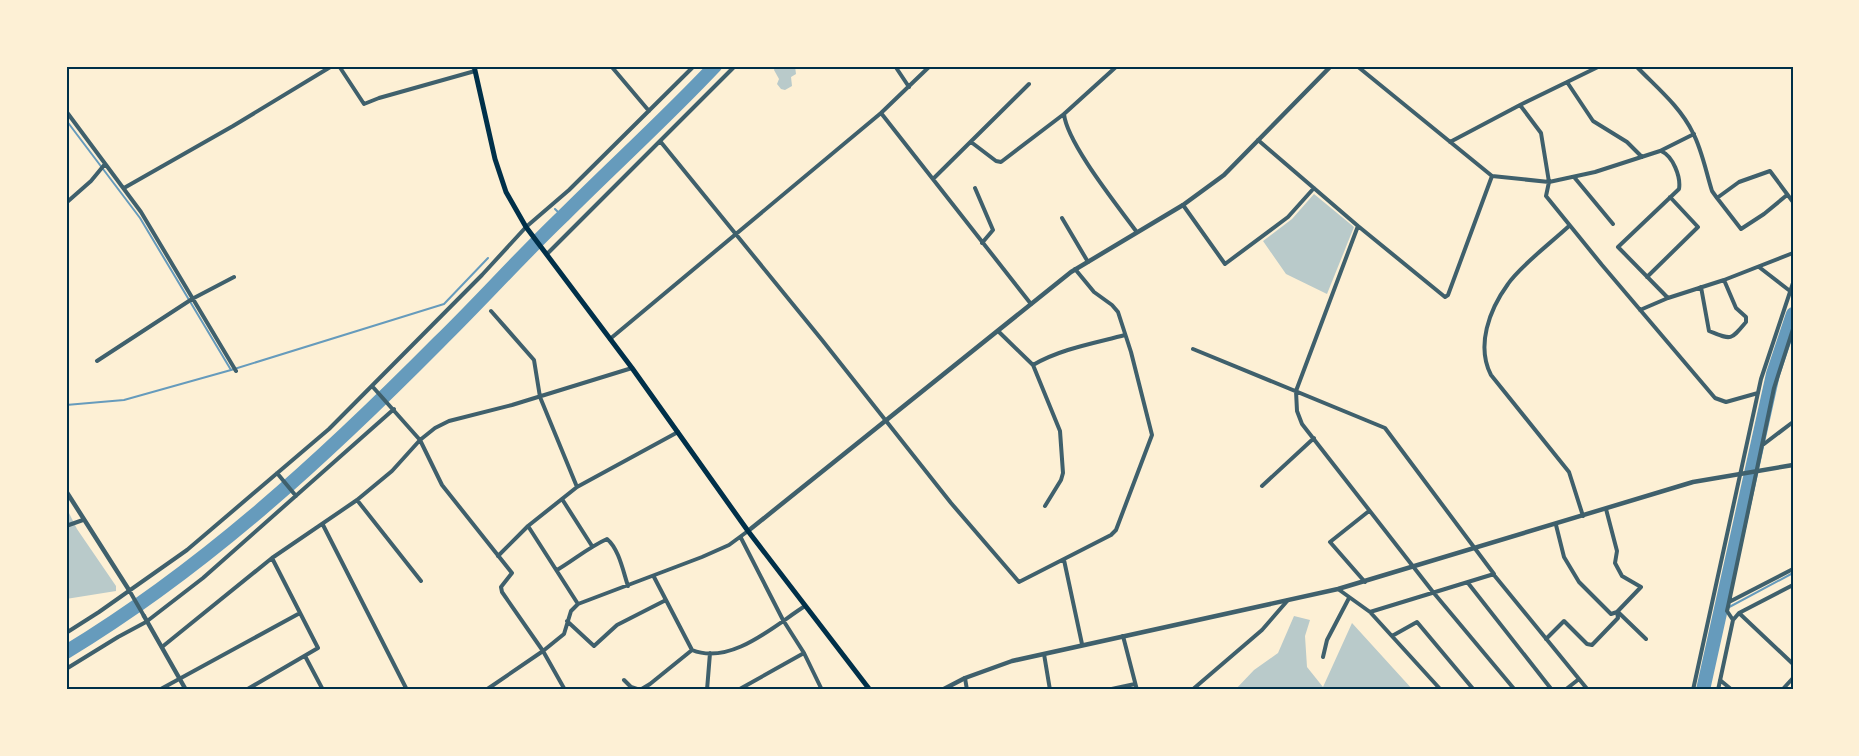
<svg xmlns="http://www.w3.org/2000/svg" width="1859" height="756" viewBox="0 0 1859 756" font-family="Bitter,serif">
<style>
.green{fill:#b9caca}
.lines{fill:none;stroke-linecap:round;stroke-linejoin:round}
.stream{stroke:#669bbc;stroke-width:2}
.river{stroke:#669bbc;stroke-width:14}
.minor{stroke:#3f606c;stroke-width:4}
.tertiary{stroke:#3f606c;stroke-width:4.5}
.secondary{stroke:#003049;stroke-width:5}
.neatline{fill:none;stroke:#003049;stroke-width:2}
</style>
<rect width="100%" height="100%" fill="#fdf0d5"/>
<path class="green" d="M 775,66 L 795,66 L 796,74 L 791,77 L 792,86 L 785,90 L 781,89 L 777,84 L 779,79 L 774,70 Z
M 1314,194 L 1354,227 L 1327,294 L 1286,274 L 1263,241 L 1292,219 Z
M 66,507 L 77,529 L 116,586 L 116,591 L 66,599 Z
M 1294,616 L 1310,620 L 1305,636 L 1307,667 L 1323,687 L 1352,623 L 1413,690 L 1235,690 L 1254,670 L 1278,653 Z"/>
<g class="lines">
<path class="stream" d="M 66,120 L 140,218 L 231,370 L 444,304 L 488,258
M 555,209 L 562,216
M 66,405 L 124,400 L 231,370
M 1720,612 L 1793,573"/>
<path class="river" d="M 66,652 C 205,568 325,457 439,342 C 481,301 520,257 563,216 C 613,166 666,118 715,66
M 1703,690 L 1773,374 L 1793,314"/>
<path class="minor" d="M 339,66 L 364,104 L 379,98 L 475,71
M 611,66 L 649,111
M 895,66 L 909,87
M 1117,66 L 1064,114 C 1067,143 1117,205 1136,231
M 1357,66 L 1492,176 L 1549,182 L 1595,172 L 1660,151 L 1694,134
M 1636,66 C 1656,87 1680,106 1693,133 C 1702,150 1706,172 1712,191 L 1717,198 L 1739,182 L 1770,171 L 1793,202
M 1567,82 L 1593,121 L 1627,142 L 1642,157
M 1520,105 L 1541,133 L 1549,182 L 1546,196 L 1602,265 L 1715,398 L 1726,402 L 1758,393
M 66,111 L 141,212 L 236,371
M 881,113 L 1031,304
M 1258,140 L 1358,226 L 1445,297 L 1448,295 L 1492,176
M 660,141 L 822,340 L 951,503 L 1019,582 L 1111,535 L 1116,530 L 1152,435 L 1131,352 L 1118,312 L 1112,305 L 1094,292 L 1075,269
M 971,142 L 996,161 L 1001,162 L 1064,114
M 1450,142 L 1520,105 L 1600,66
M 1661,151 C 1673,156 1681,177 1679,189 L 1618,247 L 1668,298
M 1574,177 L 1613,224
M 933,179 L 1029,84
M 124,188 L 233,126 L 332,66
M 975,188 L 993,230 L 982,243
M 1717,198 L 1741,229 L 1764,214 L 1787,195
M 66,203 L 91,181 L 105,164
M 1183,205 L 1225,264 L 1288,217 L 1314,188
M 1062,218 L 1088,262
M 1358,226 L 1296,391 L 1297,411 L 1302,424 L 1433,592 L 1515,690
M 1569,226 C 1552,242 1520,266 1508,284 C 1489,310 1476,346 1491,375 L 1569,472 L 1583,516
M 547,254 L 735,66
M 1759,267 L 1790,291
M 1647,277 L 1698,227 L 1670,197
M 1701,287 L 1709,331 C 1732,340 1730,341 1746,322 L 1746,317 L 1736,308 L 1724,280
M 1640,310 L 1668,298 L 1724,280 L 1793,253
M 491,311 L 534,360 L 540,397 L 577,487
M 1793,329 L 1774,388 L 1729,602 L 1793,569
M 998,331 L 1033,365 L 1060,431 L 1063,473 L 1061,480 L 1045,506
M 610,339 L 881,113 L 930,66
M 1193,349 L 1385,428 L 1494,574 L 1370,612
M 97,361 L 192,299 L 234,277
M 1033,365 C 1060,349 1095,343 1125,335
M 372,386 L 420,440 L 442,485 L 512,573 L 501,587 L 502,592 L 543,651 L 565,690
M 1764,444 L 1793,422
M 277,473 L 296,496
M 1262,486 L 1314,438
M 562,499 L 592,546
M 357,500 L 421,581
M 323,525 L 407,690
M 1556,525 L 1564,557 L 1579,582 L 1611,614 L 1617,612 L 1641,587 L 1622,576 L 1615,563 L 1617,551 L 1606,509
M 66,526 L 83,520
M 528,526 L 578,604
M 741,538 L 783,620 L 804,653 L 822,690
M 498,556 L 528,526 L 577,487 L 678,432
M 1064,560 L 1082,644
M 557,570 C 574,560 589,547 607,539 C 619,549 623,571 628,586
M 1494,575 L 1588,690
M 654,577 L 692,650 C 731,666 775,625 805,606
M 1365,582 L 1330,542 L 1369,511
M 1468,583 L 1552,690
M 1338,589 L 1370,612 L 1441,690
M 129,590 L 144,616
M 1729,602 L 1727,611 L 1733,620
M 1618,612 L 1646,639
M 1739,613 L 1793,664
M 567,621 L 594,646 L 617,625 L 666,600
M 66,633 L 99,612 L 187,550 L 329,429 L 482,275 L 526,227 L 569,190 L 694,66
M 1123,636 L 1137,690
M 1392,636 L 1417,622 L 1474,690
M 1546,639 L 1564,621 L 1587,644 L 1592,645 L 1618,618 L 1617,612
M 162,647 L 272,558 L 357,500 L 392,471 L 420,440 L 435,428 L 449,421 L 512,405 L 632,368
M 1044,654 L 1050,690
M 305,656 L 323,690
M 1323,657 L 1327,640 L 1349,598
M 66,669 L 118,637 L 146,622 L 203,578 L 394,409
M 965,678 L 967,690
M 624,680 L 631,687 L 640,690 L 650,684 L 692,650
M 1720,680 L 1732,690
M 159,690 L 300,613
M 246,690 L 318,648 L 272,558
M 486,690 L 543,651 L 564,634 L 571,611 L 578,604 L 702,557 L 729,545 L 748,531
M 707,690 L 710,653
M 738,690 L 804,653
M 1107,690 L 1135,684
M 1192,690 L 1262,630 L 1288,600
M 1565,690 L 1579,679
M 1693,690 L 1761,379 L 1793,283
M 1718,690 L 1733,620 L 1739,613 L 1793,585
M 1782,690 L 1793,678"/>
<path class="tertiary" d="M 66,491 L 129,590
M 748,531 L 1071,272 L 1183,205 L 1224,175 L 1331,66
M 144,616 L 186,690
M 942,690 L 965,678 L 1012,661 L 1338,589 L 1693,482 L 1793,465"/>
<path class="secondary" d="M 474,66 L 495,159 L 506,192 L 526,227 L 632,368 L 748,531 L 870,690"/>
</g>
<rect width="1859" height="756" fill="none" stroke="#fdf0d5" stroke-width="135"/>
<rect x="68" y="68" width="1724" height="620" class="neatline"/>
</svg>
